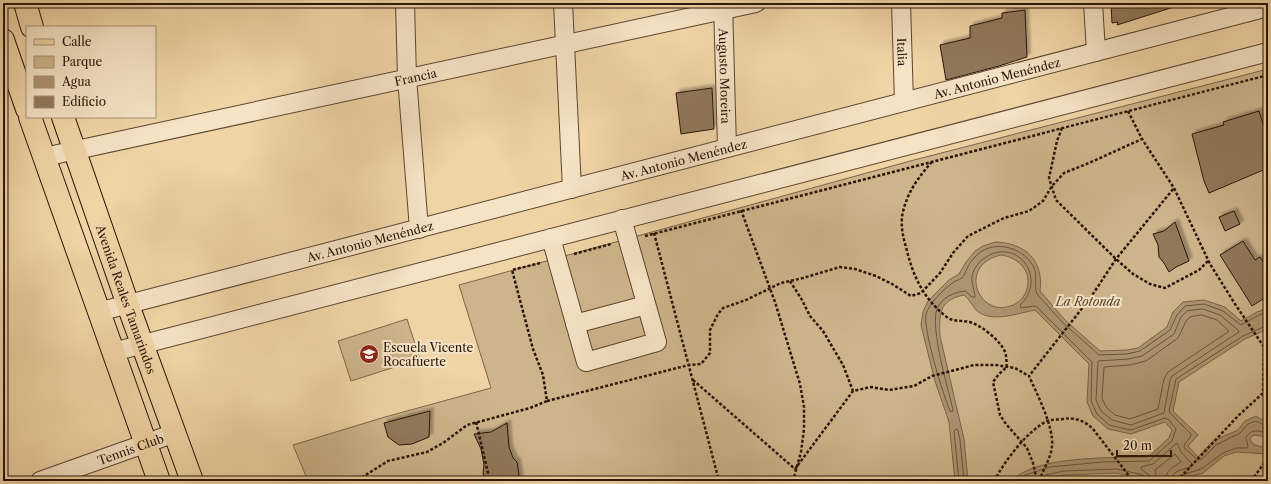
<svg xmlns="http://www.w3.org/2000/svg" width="1271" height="484" viewBox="0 0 1271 484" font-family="'Libre Caslon Text',serif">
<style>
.green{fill:#ceb48b;stroke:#7c644a}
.water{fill:#ac9370;stroke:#786146;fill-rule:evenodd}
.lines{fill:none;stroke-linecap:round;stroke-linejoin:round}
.shore{stroke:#6a543c;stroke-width:1}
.building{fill:#90785a;stroke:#291508;filter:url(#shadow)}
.minor-casing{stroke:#5b4530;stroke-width:20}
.major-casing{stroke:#291508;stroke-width:24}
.path{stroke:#291508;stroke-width:2.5;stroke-dasharray:3 2;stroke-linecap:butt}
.minor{stroke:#f5e3c5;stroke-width:18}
.major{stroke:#f0d4a6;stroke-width:22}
.labels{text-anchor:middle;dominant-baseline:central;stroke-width:4;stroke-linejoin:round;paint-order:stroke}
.street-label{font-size:12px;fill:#291508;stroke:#f5e3c5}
.park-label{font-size:12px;font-style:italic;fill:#5b452f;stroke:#f5e3c5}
.poi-label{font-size:12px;fill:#291508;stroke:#f5e3c5;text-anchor:start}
</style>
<defs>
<filter id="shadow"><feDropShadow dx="3.5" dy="-3.5" stdDeviation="1" flood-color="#0004"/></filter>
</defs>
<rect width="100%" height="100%" fill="#f0d4a6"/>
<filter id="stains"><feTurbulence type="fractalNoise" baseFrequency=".005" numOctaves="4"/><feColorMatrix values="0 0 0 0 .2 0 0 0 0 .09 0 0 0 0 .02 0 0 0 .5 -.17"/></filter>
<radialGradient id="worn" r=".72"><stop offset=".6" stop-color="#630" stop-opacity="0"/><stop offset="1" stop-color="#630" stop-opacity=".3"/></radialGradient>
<path class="green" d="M 1268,69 L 1268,481 L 308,481 L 293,445 L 385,417 L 491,388 L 459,285 L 914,160 Z
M 407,319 L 420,359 L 351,381 L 338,341 Z"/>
<path class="water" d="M 995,242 C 1025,243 1044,260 1040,291 L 1065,320 L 1100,351 L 1127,350 L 1138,348 L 1167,327 L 1173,312 L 1183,302 L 1204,300 L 1225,307 L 1241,321 L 1257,312 L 1268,308 L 1268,329 L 1245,339 L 1179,382 L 1173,411 L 1198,435 L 1188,446 L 1198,457 L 1213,441 L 1238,430 L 1245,421 L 1256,416 L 1268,424 L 1268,437 L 1253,435 L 1250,439 C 1252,447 1261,446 1268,448 L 1268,454 L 1236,452 L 1224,456 L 1203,473 L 1175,481 L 1149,481 L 1117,473 L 1064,475 L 1041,481 L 1012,481 C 1034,455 1115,458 1148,457 L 1169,438 L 1172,430 L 1165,422 L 1131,434 L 1108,429 L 1093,416 L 1087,402 L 1089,364 L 1035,310 C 1018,313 991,324 976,310 C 972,305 969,299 964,295 C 939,300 939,314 940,336 L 964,439 L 968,481 L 955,481 L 949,422 L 935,381 L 921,325 L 923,312 L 928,301 L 949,280 L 959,274 L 966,262 L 975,251 L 983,246 ZM 1001,255 C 1018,257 1032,271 1027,289 C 1025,296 1020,302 1013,305 C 979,320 956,265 1001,255 Z"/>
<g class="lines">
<path class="shore" d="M 1203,309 L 1220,315 L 1238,330 L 1239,332 L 1172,376 L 1170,380 L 1164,413 L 1131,425 L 1112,420 L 1101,411 L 1096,400 L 1098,361 L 1128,359 L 1142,356 L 1174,334 L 1181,317 L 1187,311 Z
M 1202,315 L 1217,320 L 1228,330 L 1228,332 L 1168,372 L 1164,379 L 1158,409 L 1130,419 L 1115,415 L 1106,407 L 1102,398 L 1104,367 L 1129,365 L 1146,361 L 1178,338 L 1186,321 L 1190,317 Z
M 1268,325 L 1243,336 L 1176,379 L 1169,411 L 1171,414 L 1191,434 C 1191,440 1184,441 1184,448 L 1198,460 L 1202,459 L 1216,445 L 1240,433 L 1248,424 L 1256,421 L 1268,427
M 959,481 L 954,431 L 956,429 L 958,430 L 960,440 L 964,481
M 1017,481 L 1025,475 L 1050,467 L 1102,462 L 1149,461 L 1172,441 L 1176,429 L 1169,420 L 1165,418 L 1131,430 L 1109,425 L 1097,414 L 1091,401 L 1092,362 L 1037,307 L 1034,306 L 1021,308 L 1020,305 C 1048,279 1018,237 986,257 C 979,261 974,268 972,276 C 971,284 975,291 975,297 L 972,297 L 965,291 C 954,292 941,298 937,309 C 930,328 948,388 953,410 L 952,412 L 950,411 C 943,394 923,330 926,314 C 929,304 943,290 951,284 C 954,281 959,280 962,278 C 965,275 966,269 969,265 C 971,261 974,258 977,255 C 995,238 1026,248 1035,270 C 1037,278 1034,287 1037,294 L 1062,322 L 1099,355 L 1127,354 L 1140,351 L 1170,330 L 1177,315 L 1185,306 L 1204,304 L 1223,311 L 1241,325 L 1259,315 L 1268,312
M 1042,481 L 1042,478 L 1045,475 L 1064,471 L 1117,469 L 1143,475 L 1145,478 L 1146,481
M 1151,481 L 1149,475 L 1141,469 L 1141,467 L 1153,464 L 1177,443 L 1181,452 L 1193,465 C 1185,471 1172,468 1171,481
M 1157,481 L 1155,470 L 1175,454 L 1181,462 C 1173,467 1166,470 1165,481
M 1176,481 L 1179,476 L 1201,469 L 1223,453 L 1236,448 L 1247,448 L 1248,446 L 1246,438 C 1251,428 1259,431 1268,433"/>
</g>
<path class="building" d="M 1111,3 L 1176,3 L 1177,6 L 1117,25 L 1118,22 L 1112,23 Z
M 1025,10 L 1027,57 L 999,66 L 946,80 L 940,45 L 970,38 L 970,26 L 1002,18 L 1002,13 Z
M 712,88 L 714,129 L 681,134 L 676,93 Z
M 1259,111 L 1268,140 L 1268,168 L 1209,193 L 1204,181 L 1192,134 L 1224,125 L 1223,122 Z
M 1234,211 L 1240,224 L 1225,231 L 1219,217 Z
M 1175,222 L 1189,261 L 1176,267 L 1169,272 L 1164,263 L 1159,257 L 1158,245 L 1153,234 L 1164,231 Z
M 1243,241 L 1255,260 L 1260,257 L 1268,269 L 1268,296 L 1252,306 L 1220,255 Z
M 430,411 L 429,437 L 412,444 L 399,445 L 388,437 L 384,423 Z
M 507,423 L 509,447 L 513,458 L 517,462 L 520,481 L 485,481 L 483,473 L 484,465 L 481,449 L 474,434 L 491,432 Z"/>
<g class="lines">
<g class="minor-casing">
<g id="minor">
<path d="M 405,3 L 407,78 L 419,229"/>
<path d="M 563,3 L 572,189"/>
<path id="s1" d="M 723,3 L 727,148"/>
<path id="s2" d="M 901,3 L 904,102"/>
<path d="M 1093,3 L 1096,52"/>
<path id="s3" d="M 44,157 L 756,3"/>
<path d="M 551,238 L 586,362 L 657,342 L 622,219"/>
<path id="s4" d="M 98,312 L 1268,7"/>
<path d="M 575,324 L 646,305"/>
<path d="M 113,352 L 1268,52"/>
<path id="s5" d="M 40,481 L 175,433"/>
</g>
</g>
<g class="major-casing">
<g id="major">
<path d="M 25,3 L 32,27"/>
<path d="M 3,40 L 27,109"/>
<path d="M 30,117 L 159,481"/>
<path id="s6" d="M 63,117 L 128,305 L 192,481"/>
</g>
</g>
<path class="path" d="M 1128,111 L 1142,139 L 1174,188 L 1210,264 L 1235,304 L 1268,353
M 1062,128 L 1057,141 L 1049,178 L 1056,200 L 1116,259 L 1133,274 L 1150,284 L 1165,288 L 1199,270 L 1209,260
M 932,162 C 918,177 905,196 902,217 C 901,227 903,237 906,247 C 913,276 923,299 948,318 C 955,322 962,320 969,322 C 980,324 1001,341 1005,352 C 1007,357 1006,362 1007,367 L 999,374 L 993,382 L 1000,415 L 1006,424 L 1027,448 L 1033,463 L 1037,481
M 741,210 L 775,302 L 800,384 L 804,407 L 804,429 L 801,452 L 793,481
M 654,233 L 719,481
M 645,236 L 1268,75
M 574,254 L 611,244
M 790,281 L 802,300 L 810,316 L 823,331 L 843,365 L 853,391
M 693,380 L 795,469 L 853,391 L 871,387 L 889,390 L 914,386 L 932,376 L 974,365 L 996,365 L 1015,368 L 1029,376
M 547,401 L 689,365 L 701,364 L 710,353 L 710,330 L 718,314 L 723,308 L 746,300 L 781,283 L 803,278 L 840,267 L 855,269 L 876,276 L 892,284 L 911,296 L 921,293 L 940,273 L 953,253 L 968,236 L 1004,218 L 1029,211 L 1043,201 L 1052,186 L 1064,173 L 1089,163 L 1142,139
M 476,422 L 490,481
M 358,481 L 364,476 L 388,461 L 427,452 L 443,443 L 467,425 L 530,408 L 547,401 L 543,375 L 533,349 L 512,270 L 540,263
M 994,481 C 1005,461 1026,432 1047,421 C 1052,419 1058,420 1063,419 C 1075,417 1085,421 1093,429 L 1133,481
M 1039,481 C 1043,470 1051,458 1052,446 C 1054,427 1037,394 1029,376 L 1091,297 L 1116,259 L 1174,188
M 1177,481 L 1238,416 L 1263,393 L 1264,347 L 1268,345
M 1251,481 L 1268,458"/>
<use href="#minor" class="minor"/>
<use href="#major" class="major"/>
</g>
<defs>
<g id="school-disc" transform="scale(1)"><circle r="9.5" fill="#8f2418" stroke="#f5e3c5"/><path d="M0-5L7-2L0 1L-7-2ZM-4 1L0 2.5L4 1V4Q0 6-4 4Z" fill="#fff"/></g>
</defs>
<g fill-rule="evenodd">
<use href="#school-disc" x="369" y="354"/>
</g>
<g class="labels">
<g class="street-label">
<text stroke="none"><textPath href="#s2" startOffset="49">Italia</textPath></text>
<text stroke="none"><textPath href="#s1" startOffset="73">Augusto Moreira</textPath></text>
<text stroke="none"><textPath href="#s3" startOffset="380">Francia</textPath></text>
<text stroke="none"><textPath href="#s4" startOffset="929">Av. Antonio Menéndez</textPath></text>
<text stroke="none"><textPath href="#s4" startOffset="605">Av. Antonio Menéndez</textPath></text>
<text stroke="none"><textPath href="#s4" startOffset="281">Av. Antonio Menéndez</textPath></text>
<text stroke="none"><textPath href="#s6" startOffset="193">Avenida Reales Tamarindos</textPath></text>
<text stroke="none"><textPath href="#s5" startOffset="96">Tennis Club</textPath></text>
</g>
<g class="park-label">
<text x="1088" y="301">La Rotonda</text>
</g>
<g class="poi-label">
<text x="383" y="347">Escuela Vicente<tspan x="383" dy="14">Rocafuerte</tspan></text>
</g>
</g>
<rect width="1271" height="484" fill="none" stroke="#f0d4a6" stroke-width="16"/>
<rect x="4" y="4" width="1263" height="476" fill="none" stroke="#291508" stroke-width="2"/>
<rect x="8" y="8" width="1255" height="468" fill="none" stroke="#291508"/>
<rect x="26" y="26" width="130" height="92" fill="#f5e3c5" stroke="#a39179"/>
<rect x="34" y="39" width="20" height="6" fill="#f0d4a6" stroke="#a39179"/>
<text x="62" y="46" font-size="12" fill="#291508">Calle</text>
<rect x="34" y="56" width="20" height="12" fill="#ceb48b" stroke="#a39179"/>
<text x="62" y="66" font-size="12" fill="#291508">Parque</text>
<rect x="34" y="76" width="20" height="12" fill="#ac9370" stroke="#a39179"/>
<text x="62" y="86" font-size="12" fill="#291508">Agua</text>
<rect x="34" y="96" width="20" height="12" fill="#90785a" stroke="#a39179"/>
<text x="62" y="106" font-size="12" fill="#291508">Edificio</text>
<path d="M1117 450v6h54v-6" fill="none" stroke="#291508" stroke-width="2"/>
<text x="1123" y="450" font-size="12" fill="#291508" stroke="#f5e3c5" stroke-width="3" paint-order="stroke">20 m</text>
<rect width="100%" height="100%" filter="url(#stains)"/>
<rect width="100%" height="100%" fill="url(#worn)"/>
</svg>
